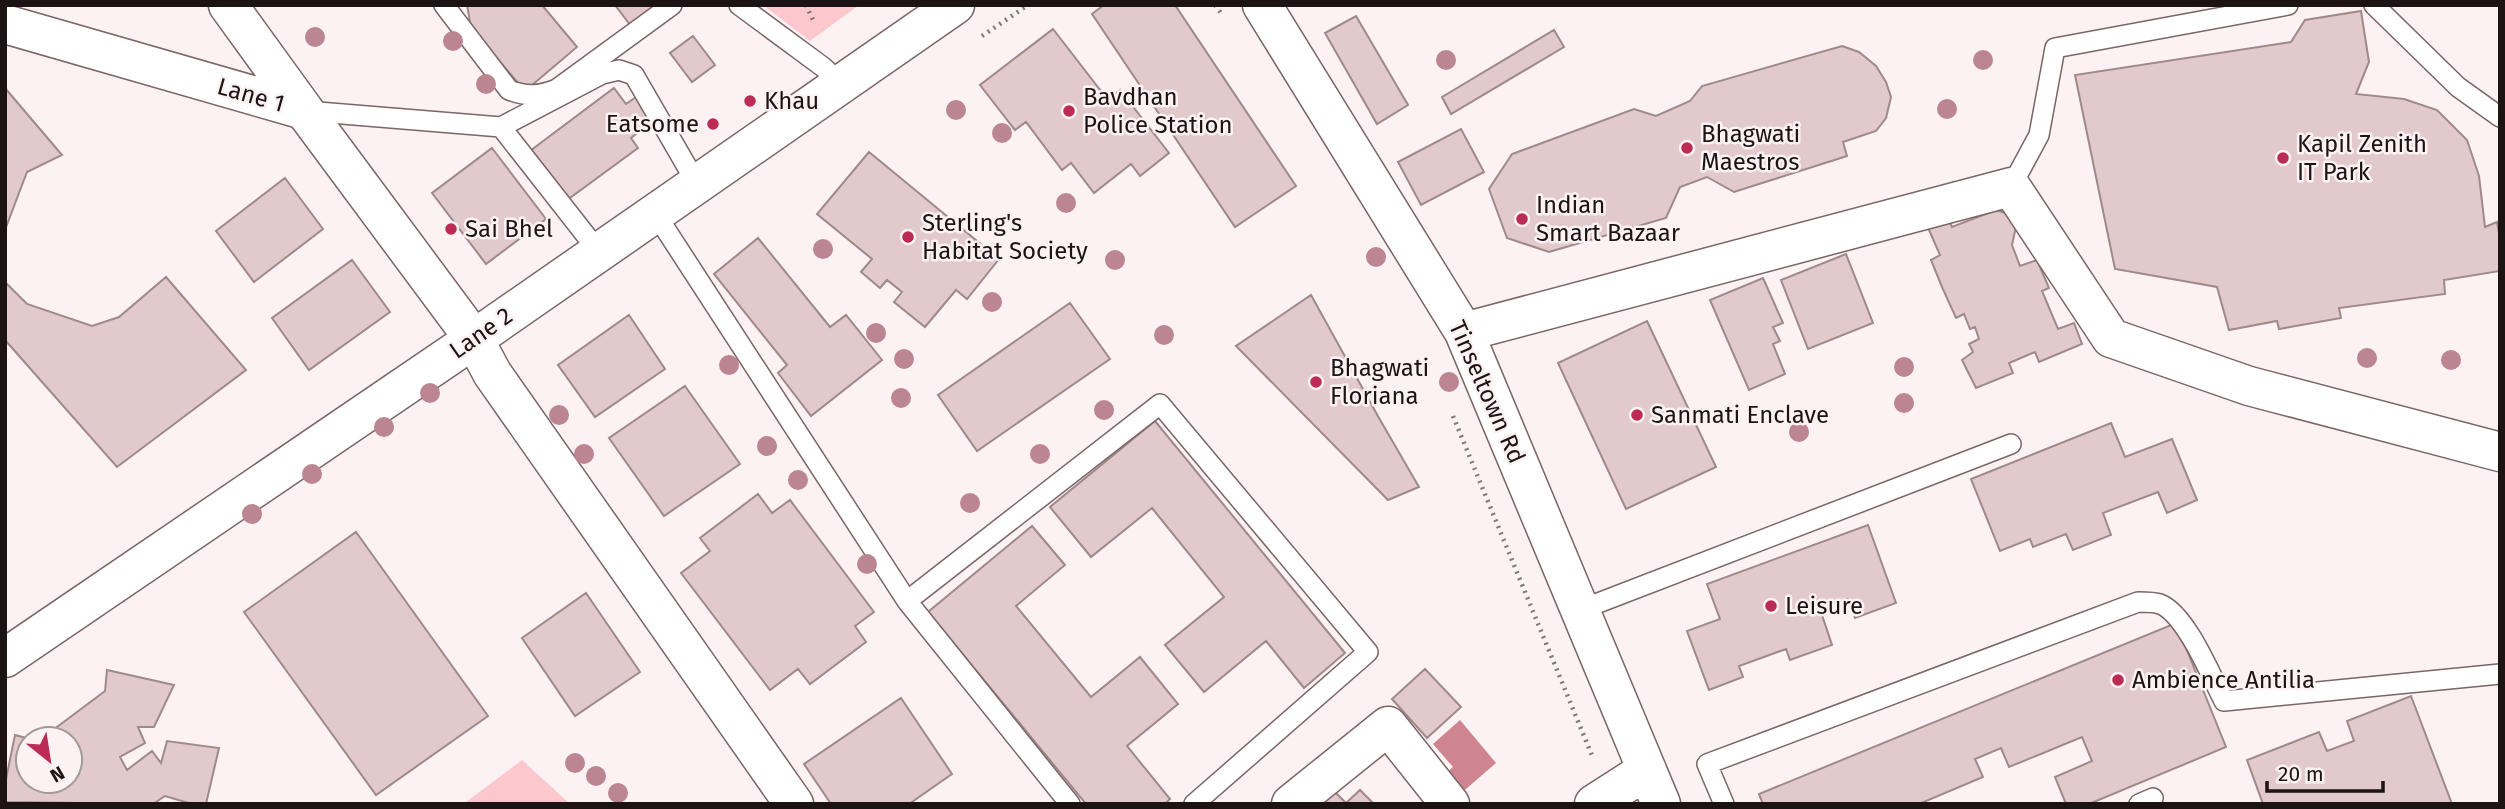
<svg xmlns="http://www.w3.org/2000/svg" width="2505" height="809" viewBox="0 0 2505 809" font-family="'Fira Sans',sans-serif">
<style>
.green{fill:#fdc7ce}
.water{fill:#cf8590}
.building{fill:#e1c9cc;stroke:#9f898b;stroke-width:2}
.lines{fill:none;stroke-linecap:round;stroke-linejoin:round}
.service-casing{stroke:#7a6568;stroke-width:22}
.minor-casing{stroke:#7a6568;stroke-width:41}
.tertiary-casing{stroke:#7a6568;stroke-width:41}
.path{stroke:#817879;stroke-width:4.5;stroke-dasharray:2 5;stroke-linecap:butt}
.service{stroke:#fff;stroke-width:19}
.minor{stroke:#fff;stroke-width:38}
.tertiary{stroke:#fff;stroke-width:38}
.tree{fill:#bb8591}
.poi-dot{fill:#bb2b53;stroke:#fcf2f3;stroke-width:2.5}
.labels{text-anchor:middle;dominant-baseline:central;stroke-width:5;stroke-linejoin:round;paint-order:stroke}
.street-label{font-size:24px;fill:#1b1314;stroke:#fcf2f3}
.poi-label{font-size:24px;fill:#1b1314;stroke:#fcf2f3;text-anchor:start}
</style>
<rect width="100%" height="100%" fill="#fcf2f3"/>
<path class="green" d="M 763,5 L 859,5 L 810,41 Z
M 522,760 L 570,804 L 465,804 L 466,802 Z"/>
<path class="water" d="M 1460,720 L 1496,763 L 1459,795 L 1443,776 L 1453,767 L 1433,744 Z"/>
<path class="building" d="M 467,5 L 542,5 L 577,47 L 525,91 L 471,28 Z
M 615,5 L 665,5 L 634,30 Z
M 1104,5 L 1175,5 L 1296,186 L 1235,227 L 1092,14 Z
M 2361,11 L 2369,62 L 2356,94 L 2404,99 L 2437,110 L 2467,140 L 2479,176 L 2485,227 L 2497,222 L 2500,238 L 2500,271 L 2444,280 L 2445,294 L 2339,308 L 2341,318 L 2279,329 L 2277,321 L 2229,330 L 2217,287 L 2115,269 L 2075,75 L 2291,42 L 2305,20 Z
M 1356,16 L 1408,105 L 1377,124 L 1325,33 Z
M 1053,29 L 1108,100 L 1120,90 L 1169,153 L 1140,176 L 1131,164 L 1094,193 L 1071,163 L 1062,170 L 1026,122 L 1015,130 L 980,85 Z
M 1554,30 L 1564,47 L 1451,114 L 1442,97 Z
M 693,36 L 715,65 L 692,82 L 670,53 Z
M 1842,46 L 1859,52 L 1876,66 L 1886,82 L 1891,97 L 1886,118 L 1876,131 L 1843,142 L 1847,156 L 1734,192 L 1707,177 L 1680,187 L 1666,218 L 1549,252 L 1507,238 L 1489,189 L 1512,154 L 1634,109 L 1656,116 L 1690,101 L 1702,86 Z
M 5,88 L 62,155 L 27,172 L 5,230 Z
M 614,88 L 626,104 L 636,97 L 654,120 L 631,138 L 638,148 L 567,200 L 530,151 Z
M 1461,129 L 1484,172 L 1421,205 L 1398,162 Z
M 492,148 L 546,219 L 486,264 L 432,193 Z
M 869,152 L 999,259 L 967,299 L 956,290 L 925,327 L 894,302 L 902,292 L 887,280 L 880,288 L 861,272 L 872,259 L 817,214 Z
M 285,178 L 323,229 L 254,282 L 216,231 Z
M 1996,210 L 2008,214 L 2017,222 L 2012,245 L 2020,266 L 2037,260 L 2049,288 L 2042,291 L 2058,329 L 2074,323 L 2082,344 L 2039,362 L 2035,352 L 2009,363 L 2013,373 L 1976,388 L 1962,360 L 1973,352 L 1969,344 L 1979,339 L 1975,327 L 1970,329 L 1964,314 L 1956,318 L 1942,287 L 1931,260 L 1940,255 L 1926,223 L 1947,216 L 1952,227 Z
M 758,238 L 830,327 L 846,315 L 882,360 L 811,416 L 778,373 L 787,365 L 714,274 Z
M 1846,254 L 1873,323 L 1808,349 L 1781,280 Z
M 352,260 L 390,312 L 309,370 L 272,318 Z
M 166,277 L 246,370 L 117,467 L 5,340 L 5,282 L 27,304 L 92,326 L 119,317 Z
M 1763,278 L 1783,323 L 1773,327 L 1780,341 L 1773,344 L 1785,374 L 1749,390 L 1710,300 Z
M 1311,295 L 1379,418 L 1419,487 L 1388,500 L 1236,346 Z
M 1070,303 L 1110,359 L 977,451 L 938,395 Z
M 629,315 L 665,369 L 595,417 L 558,365 Z
M 1647,321 L 1716,467 L 1626,509 L 1558,363 Z
M 685,386 L 740,464 L 664,516 L 609,438 Z
M 1155,421 L 1345,653 L 1304,688 L 1266,641 L 1204,692 L 1165,645 L 1224,597 L 1152,508 L 1091,557 L 1050,507 Z
M 2111,423 L 2125,457 L 2172,439 L 2197,500 L 2167,513 L 2158,492 L 2103,513 L 2111,535 L 2073,550 L 2066,534 L 2033,547 L 2030,539 L 2000,551 L 1971,479 Z
M 758,494 L 772,513 L 790,500 L 874,612 L 855,626 L 866,642 L 810,684 L 798,669 L 770,690 L 681,573 L 710,551 L 700,538 Z
M 1868,525 L 1896,603 L 1855,618 L 1848,599 L 1820,609 L 1832,645 L 1790,660 L 1786,649 L 1739,666 L 1743,677 L 1709,690 L 1687,631 L 1720,619 L 1707,584 Z
M 1032,526 L 1065,565 L 1016,606 L 1091,697 L 1140,657 L 1178,704 L 1127,746 L 1170,799 L 1165,804 L 1086,804 L 928,612 Z
M 356,532 L 488,716 L 376,795 L 244,612 Z
M 586,593 L 640,672 L 575,716 L 522,638 Z
M 2176,623 L 2226,747 L 2089,804 L 2066,804 L 2055,777 L 2092,761 L 2082,737 L 2009,767 L 2001,748 L 1975,759 L 1983,777 L 1919,804 L 1763,804 L 1759,794 Z
M 1425,669 L 1461,707 L 1427,738 L 1392,699 Z
M 107,670 L 174,685 L 154,727 L 138,727 L 145,743 L 120,757 L 127,770 L 152,751 L 161,763 L 167,741 L 219,748 L 206,804 L 192,804 L 165,796 L 153,804 L 5,802 L 5,784 L 15,735 L 30,739 L 28,739 L 28,781 L 70,781 L 70,739 L 41,739 L 105,691 Z
M 2411,696 L 2452,804 L 2263,804 L 2247,760 L 2319,732 L 2327,751 L 2354,741 L 2347,721 Z
M 901,698 L 952,774 L 909,804 L 831,804 L 804,764 Z
M 1332,789 L 1346,803 L 1360,790 L 1372,802 L 1370,804 L 1318,804 Z"/>
<g class="lines">
<g class="service-casing">
<path id="service" d="M 444,5 L 509,90 C 527,97 539,96 557,89 L 672,5
M 739,5 L 823,67 L 841,84
M 2374,5 L 2458,87 L 2500,117
M 306,111 L 501,127 L 602,74 L 619,70 L 634,75 L 697,184
M 501,127 L 599,252
M 2011,187 L 2039,135 L 2055,48 L 2288,5
M 655,213 L 907,601 L 1070,804
M 907,601 L 1160,404 L 1368,652 L 1194,804
M 1580,610 L 2011,444
M 1724,804 L 1707,764 L 2138,602 C 2145,602 2154,602 2160,604 C 2186,614 2211,676 2224,701 L 2500,674
M 2139,804 L 2153,798"/>
</g>
<g class="minor-casing">
<path id="minor" d="M 228,5 L 304,110
M 1262,5 L 1464,332 L 1661,804
M 5,24 L 304,110 L 474,339 L 492,373 L 794,804
M 1464,332 L 2011,187 L 2111,338 L 2249,386 L 2500,452
M 1291,804 L 1388,726 L 1450,804
M 1594,804 L 1647,770"/>
</g>
<g class="tertiary-casing">
<path id="tertiary" d="M 5,658 L 474,339 L 955,5"/>
</g>
<path class="path" d="M 806,5 L 814,22
M 1215,5 L 1223,16
M 982,36 L 1028,5
M 1453,416 L 1593,758"/>
<use href="#service" class="service"/>
<use href="#minor" class="minor"/>
<use href="#tertiary" class="tertiary"/>
</g>
<g class="tree">
<circle cx="315" cy="37" r="10"/>
<circle cx="453" cy="41" r="10"/>
<circle cx="1446" cy="60" r="10"/>
<circle cx="1983" cy="60" r="10"/>
<circle cx="486" cy="84" r="10"/>
<circle cx="1947" cy="109" r="10"/>
<circle cx="956" cy="110" r="10"/>
<circle cx="1002" cy="133" r="10"/>
<circle cx="1066" cy="203" r="10"/>
<circle cx="823" cy="249" r="10"/>
<circle cx="1376" cy="257" r="10"/>
<circle cx="1115" cy="260" r="10"/>
<circle cx="992" cy="302" r="10"/>
<circle cx="876" cy="333" r="10"/>
<circle cx="1164" cy="335" r="10"/>
<circle cx="2367" cy="358" r="10"/>
<circle cx="904" cy="359" r="10"/>
<circle cx="2451" cy="360" r="10"/>
<circle cx="729" cy="365" r="10"/>
<circle cx="1904" cy="367" r="10"/>
<circle cx="1449" cy="382" r="10"/>
<circle cx="430" cy="393" r="10"/>
<circle cx="901" cy="398" r="10"/>
<circle cx="1904" cy="403" r="10"/>
<circle cx="1104" cy="410" r="10"/>
<circle cx="559" cy="415" r="10"/>
<circle cx="384" cy="427" r="10"/>
<circle cx="1799" cy="432" r="10"/>
<circle cx="767" cy="446" r="10"/>
<circle cx="584" cy="454" r="10"/>
<circle cx="1040" cy="454" r="10"/>
<circle cx="312" cy="474" r="10"/>
<circle cx="798" cy="480" r="10"/>
<circle cx="970" cy="503" r="10"/>
<circle cx="252" cy="514" r="10"/>
<circle cx="867" cy="564" r="10"/>
<circle cx="575" cy="763" r="10"/>
<circle cx="596" cy="776" r="10"/>
<circle cx="618" cy="793" r="10"/>
</g>
<g class="poi-dot">
<circle cx="750" cy="101" r="7"/>
<circle cx="1069" cy="111" r="7"/>
<circle cx="713" cy="124" r="7"/>
<circle cx="1687" cy="148" r="7"/>
<circle cx="2283" cy="158" r="7"/>
<circle cx="1522" cy="219" r="7"/>
<circle cx="451" cy="229" r="7"/>
<circle cx="908" cy="237" r="7"/>
<circle cx="1316" cy="382" r="7"/>
<circle cx="1637" cy="415" r="7"/>
<circle cx="1771" cy="606" r="7"/>
<circle cx="2118" cy="680" r="7"/>
</g>
<g class="labels">
<g class="street-label">
<text transform="translate(251 95) rotate(16)">Lane 1</text>
<text transform="translate(481 333) rotate(-35)">Lane 2</text>
<text transform="translate(1487 392) rotate(66)">Tinseltown Rd</text>
</g>
<g class="poi-label">
<text x="1083" y="97">Bavdhan<tspan x="1083" dy="28">Police Station</tspan></text>
<text x="764" y="101">Khau</text>
<text x="699" y="124" text-anchor="end">Eatsome</text>
<text x="1701" y="134">Bhagwati<tspan x="1701" dy="28">Maestros</tspan></text>
<text x="2297" y="144">Kapil Zenith<tspan x="2297" dy="28">IT Park</tspan></text>
<text x="1536" y="205">Indian<tspan x="1536" dy="28">Smart Bazaar</tspan></text>
<text x="922" y="223">Sterling's<tspan x="922" dy="28">Habitat Society</tspan></text>
<text x="465" y="229">Sai Bhel</text>
<text x="1330" y="368">Bhagwati<tspan x="1330" dy="28">Floriana</tspan></text>
<text x="1651" y="415">Sanmati Enclave</text>
<text x="1785" y="606">Leisure</text>
<text x="2132" y="680">Ambience Antilia</text>
</g>
</g>
<rect width="2505" height="809" fill="none" stroke="#1b1314" stroke-width="14"/>
<g transform="translate(49 760) rotate(150)"><circle r="33" fill="#fcf2f3" stroke="#a2999a" stroke-width="2"/>
<path d="M0-5L12 26L0 18L-12 26Z" fill="#bb2b53"/>
<text y="-10" font-size="19" font-weight="bold" text-anchor="middle" fill="#1b1314">N</text>
</g>
<path d="M2267 781v10h116v-10" fill="none" stroke="#1b1314" stroke-width="3.5"/>
<text x="2278" y="781" font-size="21" fill="#1b1314" stroke="#fcf2f3" stroke-width="5" paint-order="stroke">20 m</text>
</svg>
